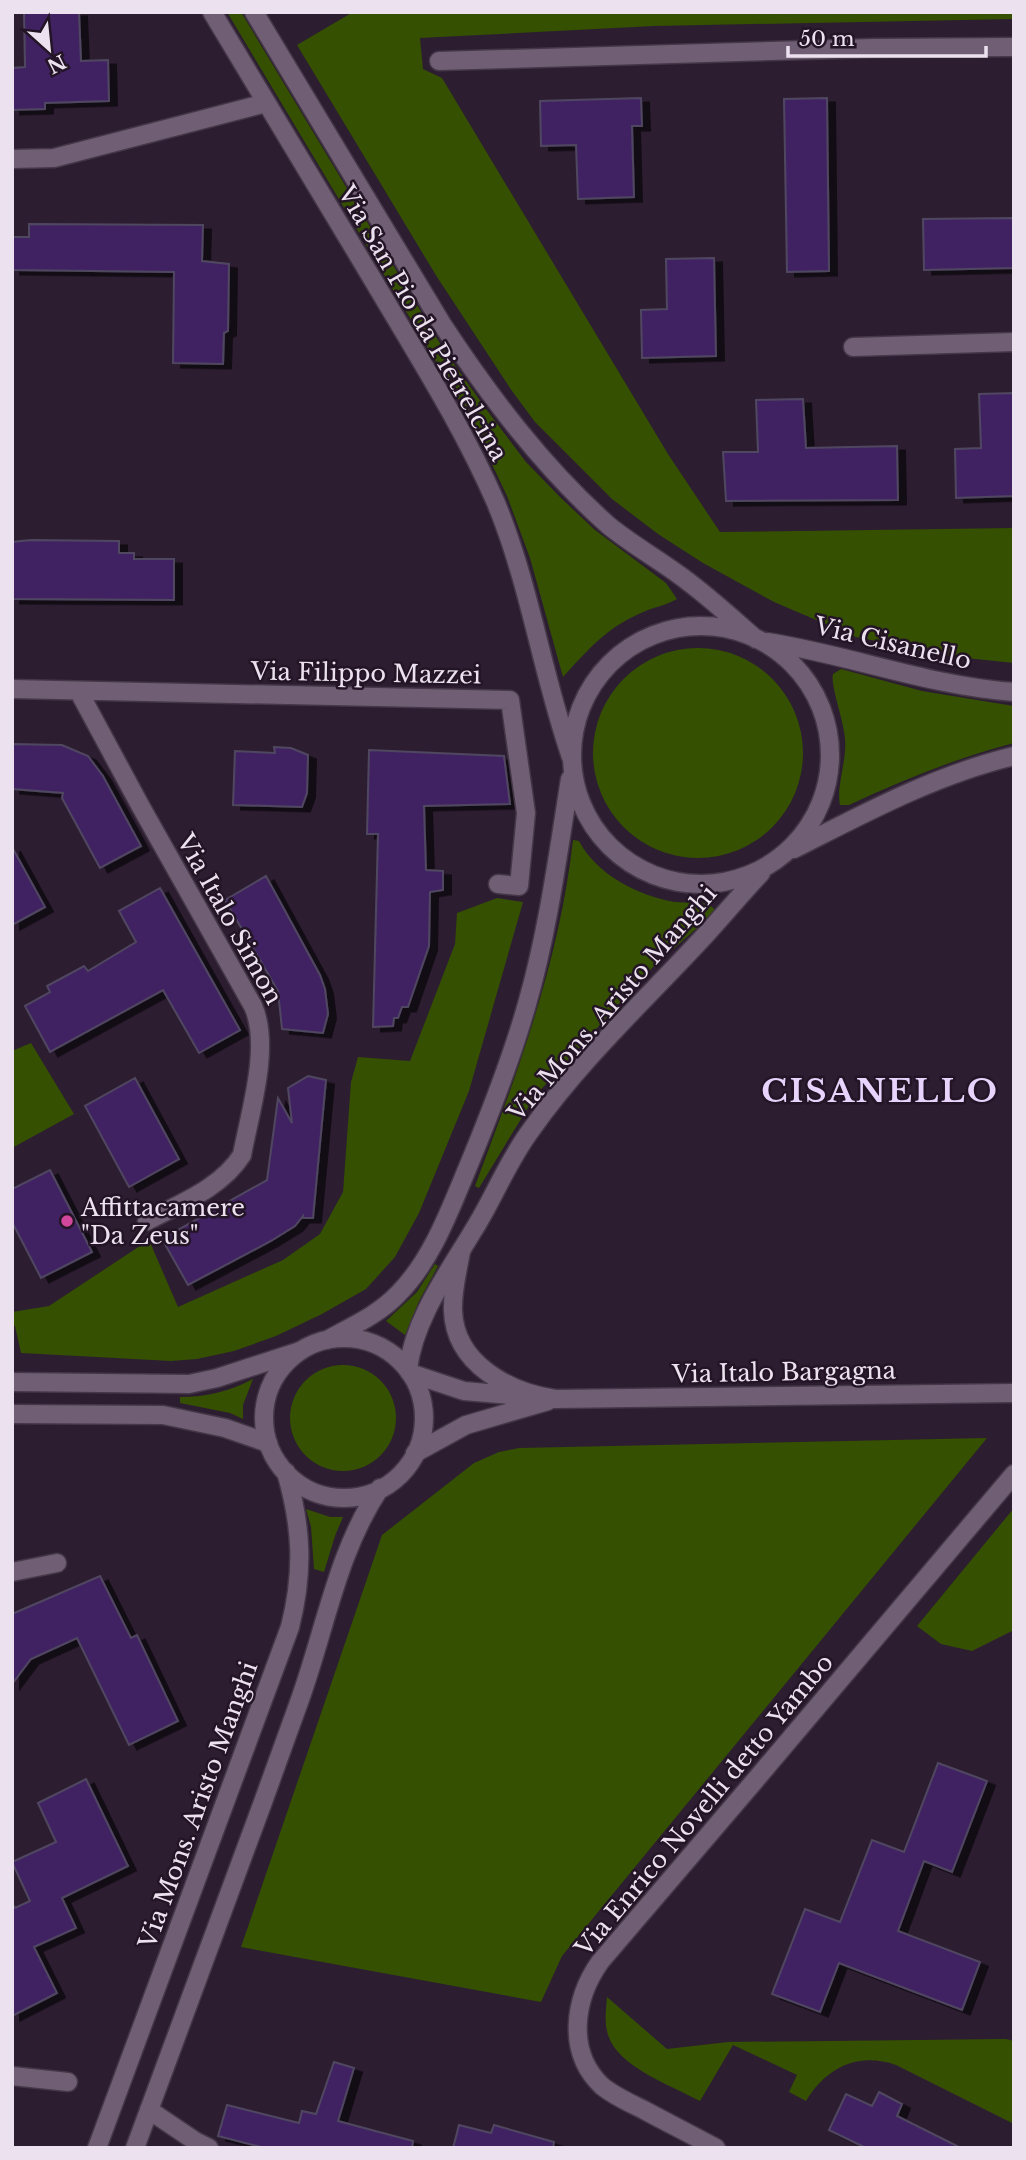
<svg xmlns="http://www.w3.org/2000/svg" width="1026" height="2160" viewBox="0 0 1026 2160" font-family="'Libre Baskerville',serif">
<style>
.green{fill:#345000}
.building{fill:#402464;stroke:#504760;stroke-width:2;filter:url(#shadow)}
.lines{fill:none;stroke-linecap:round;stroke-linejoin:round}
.minor-casing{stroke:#443747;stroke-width:21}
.tertiary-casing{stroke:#443747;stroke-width:21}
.secondary-casing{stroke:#443747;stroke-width:21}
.minor{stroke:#705e74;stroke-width:18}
.tertiary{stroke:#705e74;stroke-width:18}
.secondary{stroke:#705e74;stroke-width:18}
.hotel-dot{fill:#d1479c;stroke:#231426;stroke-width:2.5}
.labels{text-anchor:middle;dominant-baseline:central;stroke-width:5;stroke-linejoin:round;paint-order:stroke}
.street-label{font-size:24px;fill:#ece1ee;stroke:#231426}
.poi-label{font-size:24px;fill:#ece1ee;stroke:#231426;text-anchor:start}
.district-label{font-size:32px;font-weight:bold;letter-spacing:2px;fill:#e7d3fc;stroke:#231426}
</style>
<defs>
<filter id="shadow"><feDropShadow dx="8" dy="4.5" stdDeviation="0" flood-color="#0009"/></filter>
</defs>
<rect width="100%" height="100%" fill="#2d1d31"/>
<path class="green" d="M 227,12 L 241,12 L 444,350 L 486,409 L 526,462 L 561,498 L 595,530 L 666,583 L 677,599 C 665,606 653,607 641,613 C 606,628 588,650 563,677 L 530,558 L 507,496 L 471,420 Z
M 353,12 L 1014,12 L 1014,19 L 654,26 L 420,38 L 423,69 L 442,78 L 668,454 L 720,532 L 1014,528 L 1014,663 L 956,657 L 856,637 L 774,602 L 703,563 L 658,534 L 612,499 L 535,422 L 512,391 L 437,277 L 297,45 Z
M593 753a105 105 0 1 1 210 0a105 105 0 1 1-210 0Z
M 841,669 L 922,691 L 1014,706 L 1014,743 C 956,758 903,780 849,805 L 840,805 C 836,786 847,761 845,739 C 844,721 830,685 833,674 Z
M 573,840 L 579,841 C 597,875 639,896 675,902 C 686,903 698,902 709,904 L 716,911 L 651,969 L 535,1096 L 479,1188 L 475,1186 C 518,1071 559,963 573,840 Z
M 497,898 L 523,902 L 469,1091 L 419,1213 L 395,1257 L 366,1289 L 322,1314 L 276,1336 L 234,1351 L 197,1359 L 171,1361 L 21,1353 L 15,1326 L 12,1325 L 12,1312 L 49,1306 L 149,1240 L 178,1307 L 283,1260 L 320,1234 L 343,1192 L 351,1082 L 358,1057 L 410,1061 L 455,944 L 457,913 Z
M 31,1043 L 74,1114 L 12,1148 L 12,1051 Z
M 435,1264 L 438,1266 L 419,1301 L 405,1335 L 386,1321 L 417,1292 Z
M290 1418a53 53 0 1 1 106 0a53 53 0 1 1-106 0Z
M 253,1379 L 243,1405 L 243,1419 L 230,1413 L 180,1403 L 180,1397 C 207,1397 230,1391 253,1379 Z
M 987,1438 L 562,1956 L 541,2002 L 241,1947 L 382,1535 L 474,1463 L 499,1452 L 519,1448 Z
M 1014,1508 L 1014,1630 L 972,1651 L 941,1644 L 917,1626 Z
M 306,1509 L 330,1517 L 343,1517 L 335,1536 L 324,1572 L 314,1569 L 311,1527 Z
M 607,1997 L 667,2049 L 728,2042 L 1006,2039 L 1014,2041 L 1014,2124 L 896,2065 C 858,2052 827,2067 806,2101 L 789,2092 L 797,2075 L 733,2045 L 700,2101 C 672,2086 618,2067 608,2035 C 604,2022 606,2010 607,1997 Z"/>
<path class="building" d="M 24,12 L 79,12 L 81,61 L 108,60 L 109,101 L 45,103 L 45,109 L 12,110 L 12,68 L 25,67 Z
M 641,98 L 642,126 L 632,126 L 634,197 L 578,199 L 576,145 L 541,146 L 540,101 Z
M 827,98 L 829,271 L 787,272 L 784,99 Z
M 1014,218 L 1014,268 L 924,270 L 923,219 Z
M 29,224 L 203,225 L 202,261 L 229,264 L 228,331 L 224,333 L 223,364 L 173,363 L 174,272 L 12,270 L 12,237 L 29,237 Z
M 714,258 L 716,356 L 642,358 L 641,310 L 667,309 L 666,259 Z
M 1014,393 L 1014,496 L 956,498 L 955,449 L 981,448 L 979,394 Z
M 803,399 L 806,448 L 897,446 L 898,500 L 726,501 L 723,452 L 758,452 L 756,400 Z
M 31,540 L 119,541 L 119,553 L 134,553 L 134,559 L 174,559 L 174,600 L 12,599 L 12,542 Z
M 12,744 L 62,745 L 88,756 L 103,776 L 141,846 L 100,868 L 62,798 L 63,793 L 12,789 Z
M 274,747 L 291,748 L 308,755 L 307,793 L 302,807 L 233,805 L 235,751 L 275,753 Z
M 369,750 L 504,756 L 510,804 L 424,806 L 426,870 L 443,871 L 443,890 L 430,892 L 429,946 L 408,1007 L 402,1007 L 398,1018 L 394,1018 L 393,1026 L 373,1027 L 378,834 L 367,834 Z
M 12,847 L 45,907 L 12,925 Z
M 266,876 L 320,975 L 325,989 L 328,1014 L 323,1033 L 282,1029 L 278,991 L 225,900 Z
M 160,888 L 240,1030 L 199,1053 L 163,990 L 50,1052 L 25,1006 L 50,992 L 47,986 L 84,966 L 88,971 L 136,942 L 119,911 Z
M 308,1076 L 326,1080 L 313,1218 L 303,1218 L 303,1216 L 295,1226 L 271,1241 L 188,1285 L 162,1239 L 267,1180 L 278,1098 L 292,1123 L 288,1088 Z
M 135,1078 L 179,1159 L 129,1187 L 85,1106 Z
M 50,1170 L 92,1252 L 41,1278 L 12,1222 L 12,1189 Z
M 100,1576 L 131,1638 L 137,1635 L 178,1721 L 129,1745 L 77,1638 L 31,1659 L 12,1684 L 12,1614 Z
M 938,1763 L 987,1781 L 952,1872 L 924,1861 L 898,1931 L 980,1962 L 962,2010 L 839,1963 L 820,2012 L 772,1994 L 805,1909 L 840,1922 L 872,1840 L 904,1852 Z
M 86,1779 L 128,1866 L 62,1898 L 76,1928 L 34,1947 L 57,1993 L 12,2016 L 12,1903 L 15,1908 L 30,1901 L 12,1862 L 56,1842 L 38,1803 Z
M 334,2062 L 354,2068 L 338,2121 L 413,2141 L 412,2148 L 265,2148 L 218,2136 L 227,2105 L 299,2123 L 302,2111 L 316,2114 Z
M 879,2092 L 902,2104 L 897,2116 L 961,2148 L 866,2148 L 829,2130 L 846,2094 L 872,2106 Z
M 459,2125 L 491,2133 L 494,2125 L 554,2142 L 553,2148 L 453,2148 Z"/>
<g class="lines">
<g class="minor-casing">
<path id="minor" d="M 439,61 L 873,48 L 1014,47
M 12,159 L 54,158 L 266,103
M 853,347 L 1014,342
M 12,689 L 510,700 L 526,813 L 519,886 L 498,884
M 79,692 L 141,807 L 253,1006 C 271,1046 250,1112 242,1155 C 221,1188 181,1203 147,1221
M 12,1382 L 189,1384 L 217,1378 L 300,1351
M 12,1414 L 163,1415 L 225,1428 L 268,1443
M 12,1572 L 57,1563
M 12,2076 L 68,2082
M 149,2110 L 195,2141 L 209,2148
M 716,2148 C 692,2135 668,2123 644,2110 C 630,2103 614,2096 602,2086 C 566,2052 574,1999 600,1962 C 739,1800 876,1638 1014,1474"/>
</g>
<g class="tertiary-casing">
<path id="tertiary" d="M 461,1251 C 458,1270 452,1291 453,1311 C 455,1364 509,1392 555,1399 L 1014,1393
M 410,1373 L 464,1391 L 521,1396
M 415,1453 L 466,1425 L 548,1401"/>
</g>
<g class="secondary-casing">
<path id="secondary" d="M 212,12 C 266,103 321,194 376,285 C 418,356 463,427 496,503 C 530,585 542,674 571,757
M 254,12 L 442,324 C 490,397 543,467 608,525 C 631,544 658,559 682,577 C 708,596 732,618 756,639
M572 755a129 129 0 1 1 258 0a129 129 0 1 1-258 0Z
M 767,642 C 850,655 930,686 1014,692
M 794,849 C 865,813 935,775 1014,756
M264 1418a80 80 0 1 1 160 0a80 80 0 1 1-160 0Z
M 327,1340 C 352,1326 378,1315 398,1294 C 430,1262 448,1215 465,1174 C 488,1119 511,1061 527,1004 C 548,931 558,854 570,779
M 408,1369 C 414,1319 448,1273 473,1231 C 494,1198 507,1162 531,1130 C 579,1062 640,1005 697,944 C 719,921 739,896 761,873
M 97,2148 L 290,1627 C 304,1571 302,1528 286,1472
M 135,2148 C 190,2000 245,1853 298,1705 C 325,1632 336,1554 380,1488"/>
</g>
<use href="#minor" class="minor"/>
<use href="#tertiary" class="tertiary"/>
<use href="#secondary" class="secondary"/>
</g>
<circle class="hotel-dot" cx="67" cy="1221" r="7"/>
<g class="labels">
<g class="street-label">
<text transform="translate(423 323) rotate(60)">Via San Pio da Pietrelcina</text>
<text transform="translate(893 643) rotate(13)">Via Cisanello</text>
<text transform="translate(366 673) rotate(1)">Via Filippo Mazzei</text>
<text transform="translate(230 919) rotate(61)">Via Italo Simon</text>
<text transform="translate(612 1003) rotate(-49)">Via Mons. Aristo Manghi</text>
<text transform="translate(784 1372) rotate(-1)">Via Italo Bargagna</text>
<text transform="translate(198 1805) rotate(-70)">Via Mons. Aristo Manghi</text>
<text transform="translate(704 1805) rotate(-50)">Via Enrico Novelli detto Yambo</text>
</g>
<g class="poi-label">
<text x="81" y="1207">Affittacamere<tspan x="81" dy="28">"Da Zeus"</tspan></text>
</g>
<g class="district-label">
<text x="880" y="1091">CISANELLO</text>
</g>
</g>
<rect width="1026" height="2160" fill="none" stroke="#ece1ee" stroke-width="28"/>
<g transform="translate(49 49) rotate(153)" stroke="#231426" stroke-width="5" paint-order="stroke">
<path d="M0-5L12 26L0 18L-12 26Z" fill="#ece1ee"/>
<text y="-10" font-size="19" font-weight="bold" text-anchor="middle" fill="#ece1ee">N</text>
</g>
<path d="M788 46v10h198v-10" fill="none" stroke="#ece1ee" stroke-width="3.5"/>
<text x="799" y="46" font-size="21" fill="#ece1ee" stroke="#231426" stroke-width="5" paint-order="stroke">50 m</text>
</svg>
